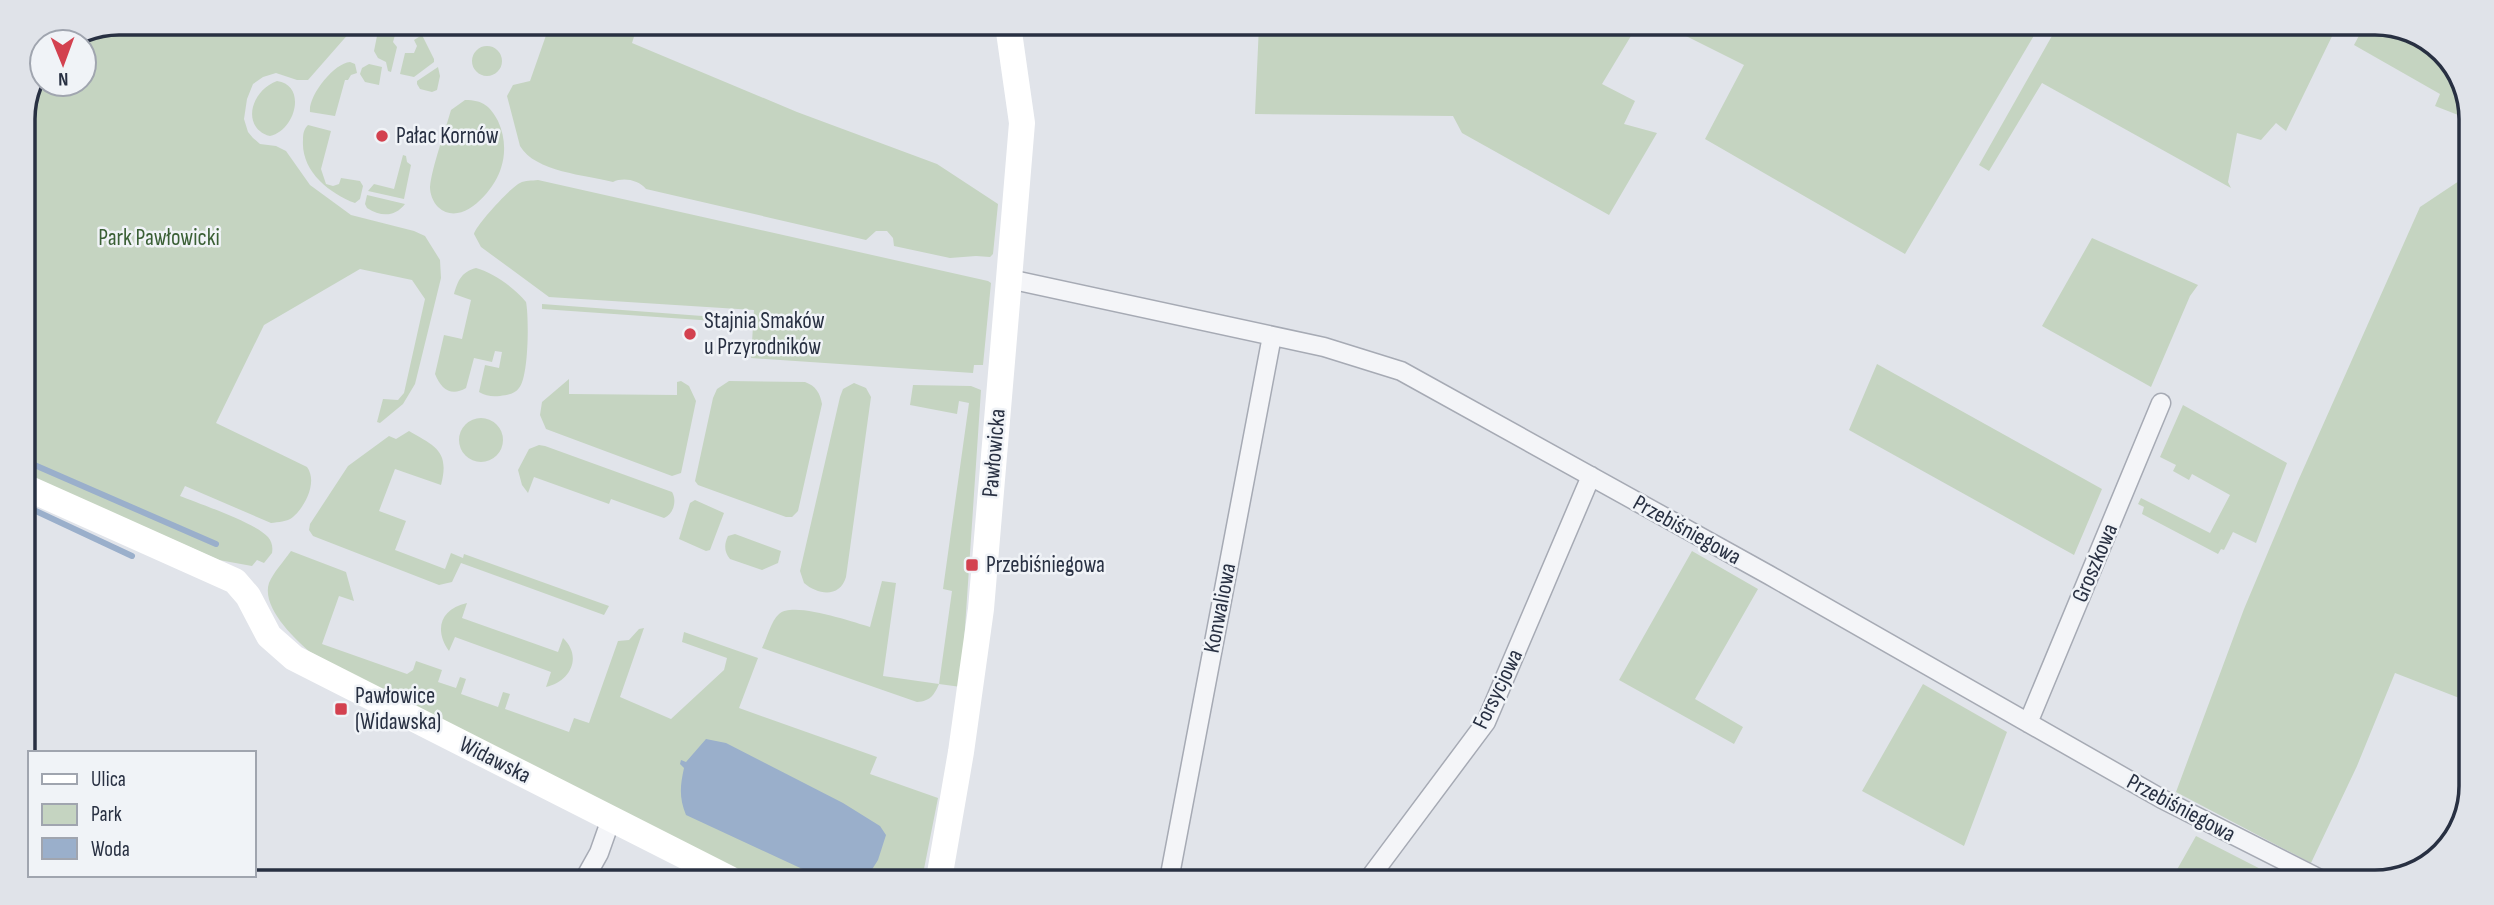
<svg xmlns="http://www.w3.org/2000/svg" width="2494" height="905" viewBox="0 0 2494 905" font-family="'Sofia Sans Condensed',sans-serif">
<style>
.green{fill:#c5d4c1}
.water{fill:#9aafcb}
.lines{fill:none;stroke-linecap:round;stroke-linejoin:round}
.stream{stroke:#9aafcb;stroke-width:6}
.street-casing{stroke:#a6aab4;stroke-width:21}
.street{stroke:#f4f5f8;stroke-width:18}
.secondary{stroke:#fff;stroke-width:26}
.poi-dot{fill:#d3414f;stroke:#f0f3f7;stroke-width:2.5}
.labels{text-anchor:middle;dominant-baseline:central;stroke-width:5;stroke-linejoin:round;paint-order:stroke}
.poi-label{font-size:23px;fill:#283042;stroke:#f0f3f7;text-anchor:start}
.park-label{font-size:23px;fill:#3a5f35;stroke:#f0f3f7}
.street-label{font-size:23px;fill:#283042;stroke:#f0f3f7}
.rim{fill:none;stroke:#283042;stroke-width:3.5}
</style>
<rect width="100%" height="100%" fill="#e1e4ea"/>
<path class="green" d="M 119,23 L 358,23 L 308,80 L 297,80 L 276,73 L 263,77 L 253,84 L 247,99 L 244,119 L 248,132 L 253,138 L 260,144 L 276,146 L 286,151 L 310,185 L 351,215 L 414,231 L 425,236 L 440,260 L 441,278 L 415,384 L 403,404 L 380,423 L 377,422 L 383,399 L 398,400 L 404,393 L 425,299 L 412,280 L 360,269 L 264,325 L 216,423 L 307,467 C 318,482 305,507 293,517 C 287,522 278,522 271,523 L 185,486 L 180,496 C 200,504 256,523 268,537 C 272,542 273,547 272,553 L 264,563 L 257,560 L 252,566 L 219,560 L 23,473 L 23,113 L 42,71 L 42,84 L 84,84 L 84,42 L 72,42 Z
M 387,23 L 405,23 L 415,29 L 407,34 L 401,33 L 395,35 L 393,42 L 397,47 L 391,72 L 388,71 L 386,62 L 378,58 L 374,51 L 378,31 Z
M 550,24 L 638,24 L 632,43 L 797,112 L 937,164 L 998,204 L 993,254 L 990,257 L 976,256 L 950,258 L 894,246 L 893,238 L 887,231 L 876,231 L 866,240 L 646,189 C 639,180 623,177 613,182 C 586,175 535,172 520,146 L 507,96 L 513,85 L 530,81 Z
M 1259,25 L 1637,26 L 1602,84 L 1635,101 L 1624,124 L 1657,133 L 1609,215 L 1462,133 L 1453,116 L 1255,114 Z
M 1666,26 L 2039,27 L 1905,254 L 1705,139 L 1744,65 Z
M 2057,27 L 2336,28 L 2286,131 L 2276,123 L 2261,140 L 2237,133 L 2228,182 L 2231,188 L 2042,83 L 1989,171 L 1979,165 Z
M 2363,28 L 2406,28 L 2451,60 L 2471,112 L 2471,120 L 2435,106 L 2440,94 L 2354,45 Z
M 422,35 L 434,59 L 434,62 L 414,77 L 400,74 L 405,53 L 414,53 L 417,46 L 414,40 Z
M472 61a15 15 0 1 1 30 0a15 15 0 1 1-30 0Z
M 350,62 L 355,64 L 357,73 L 351,75 L 348,80 L 345,80 L 335,116 L 310,112 C 308,96 334,63 350,62 Z
M 369,64 L 382,67 L 379,85 L 365,82 L 360,74 L 362,68 Z
M 438,67 L 440,76 L 437,90 L 432,92 L 420,89 L 417,84 L 417,81 Z
M 277,81 C 307,85 296,130 270,136 C 241,128 250,91 277,81 Z
M 465,100 C 483,100 490,106 498,121 C 505,136 506,153 501,168 C 495,189 462,229 438,207 C 433,202 430,194 430,187 C 432,167 445,131 451,110 Z
M 308,125 L 331,131 L 321,169 L 326,184 L 333,186 L 339,184 L 341,178 L 360,181 L 363,186 L 360,199 L 355,203 C 329,193 301,171 303,140 C 303,133 304,129 308,125 Z
M 403,155 L 406,156 L 407,162 L 411,165 L 404,199 L 368,191 L 374,184 L 394,189 Z
M 2471,173 L 2467,701 L 2395,673 L 2357,766 L 2311,863 L 2176,792 L 2244,609 L 2298,481 L 2420,207 Z
M 538,180 L 988,281 L 991,283 L 983,365 L 974,365 L 973,373 L 751,358 L 754,310 L 549,297 L 481,247 L 474,234 C 476,225 511,187 520,183 C 525,180 532,181 538,180 Z
M 367,195 L 405,204 C 395,217 381,217 367,208 L 365,204 Z
M 2092,238 L 2198,285 L 2190,296 L 2151,387 L 2042,326 Z
M 476,268 C 492,272 515,288 526,302 C 529,316 529,377 519,388 C 515,394 507,395 500,396 C 492,397 486,396 479,392 L 485,365 L 499,368 L 502,352 L 495,351 L 492,362 L 474,358 L 466,388 C 451,397 441,389 435,374 L 444,335 L 462,339 L 471,300 L 454,294 C 458,281 461,272 476,268 Z
M 542,304 L 729,318 L 729,322 L 542,309 Z
M 1877,364 L 2102,489 L 2074,555 L 1849,430 Z
M 569,379 L 569,394 L 677,395 L 677,382 L 681,381 L 689,386 L 696,401 L 681,473 L 672,476 L 546,429 L 540,415 L 542,402 Z
M 729,381 L 805,382 C 816,386 820,393 822,404 L 798,511 L 792,517 L 786,517 L 698,485 L 695,481 L 713,398 L 717,389 Z
M 854,383 L 866,388 L 871,397 L 846,577 C 840,598 818,595 804,583 L 800,571 L 840,397 L 843,389 Z
M 913,385 L 971,386 L 981,390 L 961,687 L 939,684 C 934,695 931,701 917,702 L 762,648 C 767,638 771,621 779,614 C 793,601 852,622 870,627 L 882,581 L 896,583 L 883,676 L 939,684 L 952,591 L 943,589 L 969,403 L 959,401 L 957,414 L 910,405 Z
M 2183,405 L 2287,463 L 2256,543 L 2233,532 L 2224,550 L 2221,549 L 2218,554 L 2142,514 L 2144,507 L 2138,504 L 2141,498 L 2210,533 L 2230,495 L 2192,474 L 2189,480 L 2173,471 L 2176,465 L 2160,457 Z
M459 440a22 22 0 1 1 44 0a22 22 0 1 1-44 0Z
M 409,431 C 435,446 450,451 441,485 L 395,469 L 379,511 L 406,521 L 395,550 L 445,569 L 451,553 L 463,558 L 464,554 L 609,606 L 604,615 L 461,563 L 452,582 L 439,585 L 313,536 L 309,530 L 310,524 L 348,466 L 389,436 L 396,439 Z
M 539,445 L 545,446 L 672,492 C 677,500 674,514 664,518 L 611,499 L 609,504 L 534,477 L 528,493 L 522,485 L 518,470 L 529,449 Z
M 695,500 L 724,513 L 710,550 L 706,551 L 679,539 L 690,503 Z
M 735,534 L 781,551 L 778,563 L 762,570 L 730,559 C 724,552 724,544 728,536 Z
M 291,551 L 346,572 L 354,601 L 339,596 L 322,644 L 407,674 L 413,670 L 416,661 L 442,670 L 438,682 L 456,688 L 460,677 L 466,679 L 461,694 L 498,707 L 503,692 L 510,694 L 505,709 L 569,732 L 574,718 L 589,723 L 618,641 L 629,640 L 639,629 L 644,628 L 620,697 L 671,719 L 724,670 L 727,658 L 682,642 L 684,632 L 758,658 L 739,708 L 877,757 L 870,774 L 938,798 L 922,879 L 751,879 L 648,828 L 310,652 C 295,639 261,607 269,583 C 273,573 284,561 291,551 Z
M 1692,551 L 1758,589 L 1695,699 L 1743,727 L 1734,744 L 1619,680 Z
M 467,603 L 462,618 L 558,652 L 563,638 C 583,657 570,682 546,687 L 551,672 L 455,637 L 449,651 C 434,630 440,609 467,603 Z
M 1923,684 L 2007,732 L 1964,846 L 1862,791 Z
M 2196,836 L 2286,882 L 2170,882 Z"/>
<path class="water" d="M 706,739 L 726,743 L 843,803 L 880,826 L 886,835 L 878,860 L 866,879 L 824,879 L 686,815 C 679,798 680,786 684,768 L 680,764 L 681,760 L 686,762 Z"/>
<g class="lines">
<path class="stream" d="M 23,460 L 216,544
M 23,505 L 132,556"/>
<g class="street-casing">
<path id="street" d="M 1009,279 L 1324,347 L 1401,371 L 1769,575 L 2162,799 L 2326,882
M 2028,723 L 2161,403
M 585,878 L 599,853 L 611,819
M 1169,880 L 1272,336
M 1368,880 L 1486,722 L 1591,476"/>
</g>
<use href="#street" class="street"/>
<path class="secondary" d="M 23,486 L 235,581 L 248,596 L 269,636 L 294,658 L 730,879
M 939,879 L 961,752 L 981,609 L 1009,279 L 1022,123 L 1008,25"/>
</g>
<g class="poi-dot">
<circle cx="382" cy="136" r="7"/>
<circle cx="690" cy="334" r="7"/>
<rect x="965" y="558" width="14" height="14" rx="3.5"/>
<rect x="334" y="702" width="14" height="14" rx="3.5"/>
</g>
<g class="labels">
<g class="poi-label">
<text x="396" y="136">Pałac Kornów</text>
<text x="704" y="321">Stajnia Smaków<tspan x="704" dy="26">u Przyrodników</tspan></text>
<text x="986" y="565">Przebiśniegowa</text>
<text x="355" y="696">Pawłowice<tspan x="355" dy="26">(Widawska)</tspan></text>
</g>
<g class="park-label">
<text x="159" y="238">Park Pawłowicki</text>
</g>
<g class="street-label">
<text transform="translate(994 453) rotate(-85)">Pawłowicka</text>
<text transform="translate(1687 530) rotate(29)">Przebiśniegowa</text>
<text transform="translate(2095 563) rotate(-67)">Groszkowa</text>
<text transform="translate(1220 608) rotate(-79)">Konwaliowa</text>
<text transform="translate(1498 689) rotate(-64)">Forsycjowa</text>
<text transform="translate(495 760) rotate(27)">Widawska</text>
<text transform="translate(2181 808) rotate(28)">Przebiśniegowa</text>
</g>
</g>
<path d="M0 0H2494V905H0ZM119 35H2375A84 84 0 0 1 2459 119V786A84 84 0 0 1 2375 870H119A84 84 0 0 1 35 786V119A84 84 0 0 1 119 35Z" fill="#e0e3e9" fill-rule="evenodd"/>
<path class="rim" d="M119 35H2375A84 84 0 0 1 2459 119V786A84 84 0 0 1 2375 870H119A84 84 0 0 1 35 786V119A84 84 0 0 1 119 35Z"/>
<rect x="28" y="751" width="228" height="126" fill="#f0f3f7" stroke="#a0a5af" stroke-width="2"/>
<rect x="42" y="774" width="35" height="10" fill="#ffffff" stroke="#a0a5af" stroke-width="2"/>
<text x="91" y="786" font-size="21" fill="#283042">Ulica</text>
<rect x="42" y="804" width="35" height="21" fill="#c5d4c1" stroke="#a0a5af" stroke-width="2"/>
<text x="91" y="821" font-size="21" fill="#283042">Park</text>
<rect x="42" y="838" width="35" height="21" fill="#9aafcb" stroke="#a0a5af" stroke-width="2"/>
<text x="91" y="856" font-size="21" fill="#283042">Woda</text>
<g transform="translate(63 63) rotate(179)"><circle r="33" fill="#f0f3f7" stroke="#a0a5af" stroke-width="2"/>
<path d="M0-5L12 26L0 18L-12 26Z" fill="#d3414f"/>
<text y="-10" font-size="19" font-weight="bold" text-anchor="middle" fill="#283042">N</text>
</g>
</svg>
